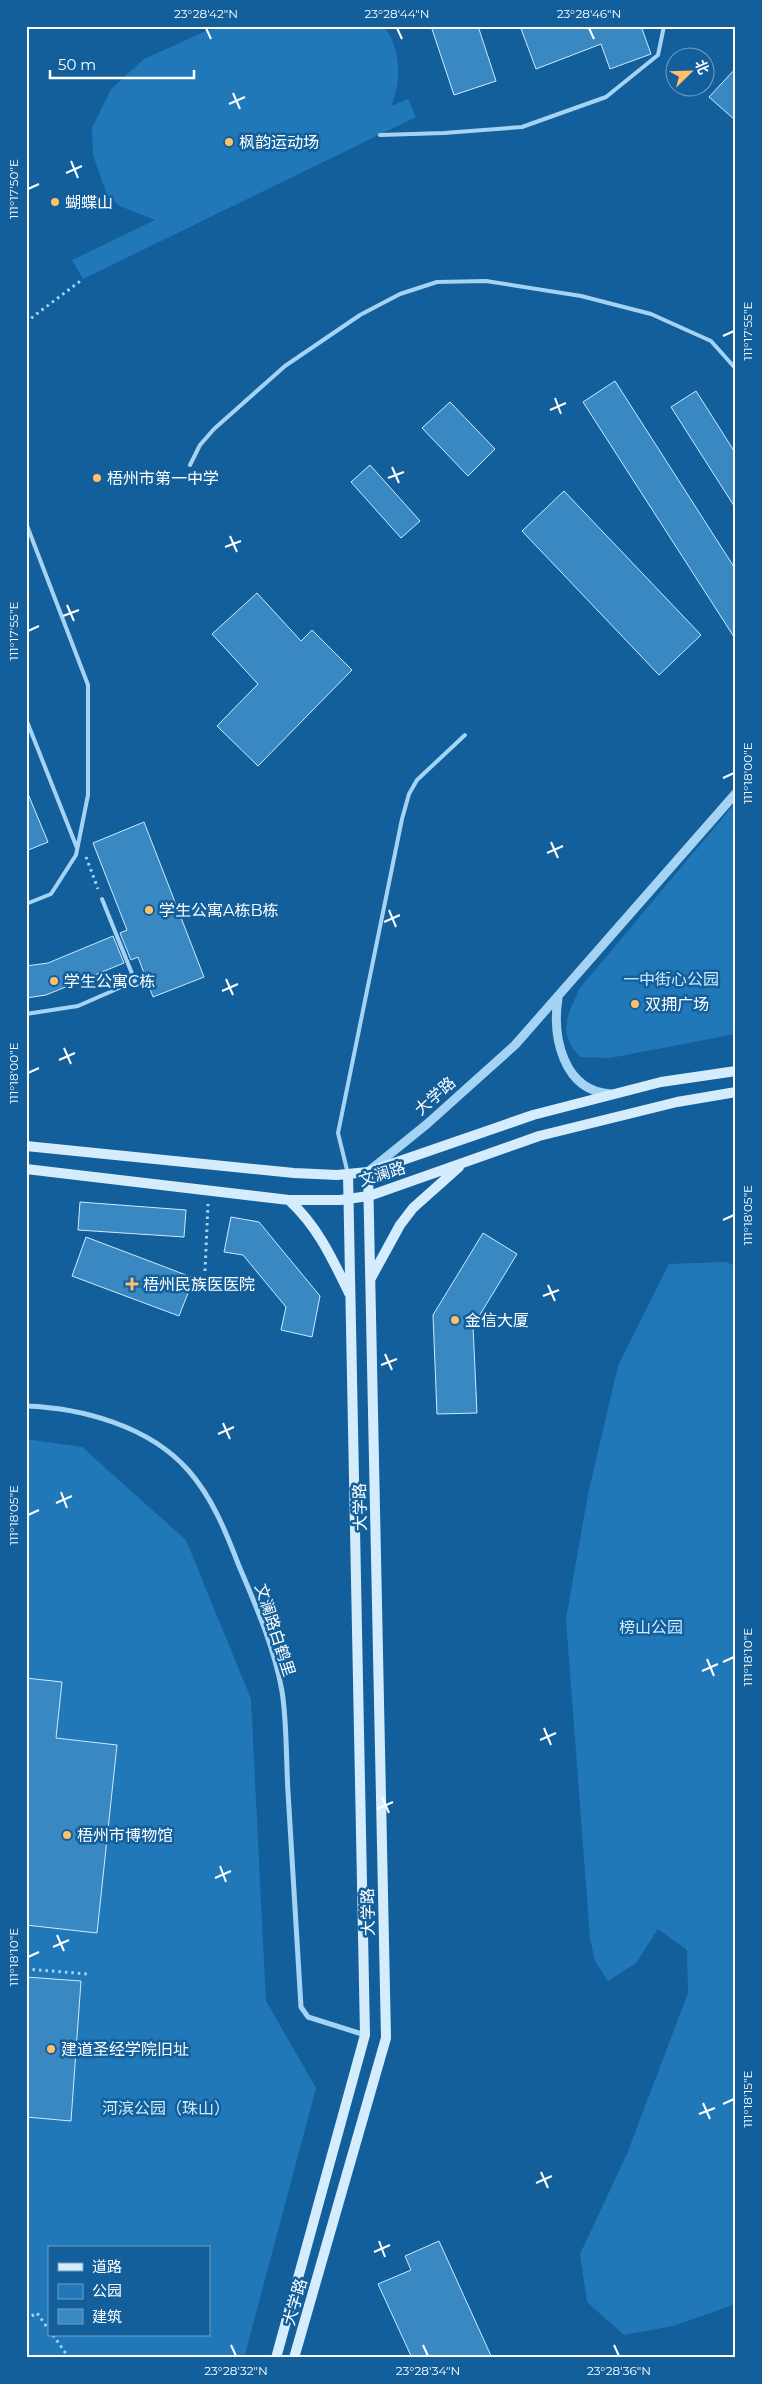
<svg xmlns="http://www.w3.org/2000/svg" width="762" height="2384" viewBox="0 0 762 2384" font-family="Montserrat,'Noto Sans SC',sans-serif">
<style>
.green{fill:#2078b8;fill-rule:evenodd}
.building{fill:#3a88c2;stroke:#ceeafe}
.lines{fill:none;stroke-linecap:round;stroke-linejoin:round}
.path{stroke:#a5d3f4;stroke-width:3;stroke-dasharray:2.5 4;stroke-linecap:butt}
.service{stroke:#a5d3f4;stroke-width:4}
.minor{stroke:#a5d3f4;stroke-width:5}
.tertiary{stroke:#a5d3f4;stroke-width:9}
.secondary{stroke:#d5ecfd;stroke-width:10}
.ticks{fill:none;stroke:#fff;stroke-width:2}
.poi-dot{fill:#ffc068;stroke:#125f9b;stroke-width:2}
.labels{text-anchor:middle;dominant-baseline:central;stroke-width:5;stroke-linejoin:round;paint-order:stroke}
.poi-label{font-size:16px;fill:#fff;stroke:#125f9b;text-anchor:start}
.park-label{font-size:16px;fill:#ceeafe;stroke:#125f9b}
.street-label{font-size:16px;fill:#fff;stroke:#125f9b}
.neatline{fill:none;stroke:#fff;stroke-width:2}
.ticks-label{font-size:12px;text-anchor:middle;fill:#fff}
</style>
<rect width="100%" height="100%" fill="#125f9b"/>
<path class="green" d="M 217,26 L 384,26 C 401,49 402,80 391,106 L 408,99 L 416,117 L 83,279 L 72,260 L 155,220 L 120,206 L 107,195 L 93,155 L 92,128 L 111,89 L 144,59 Z
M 736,802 L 736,1034 L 610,1058 L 580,1057 C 557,1032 567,1016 580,988 Z
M 726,1262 L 736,1266 L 736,2304 L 673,2326 L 624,2335 L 587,2302 L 580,2254 L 627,2154 L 688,1993 L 687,1950 L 658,1929 L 636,1963 L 608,1981 L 595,1961 L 590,1938 L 566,1619 L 588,1494 L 618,1366 L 669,1264 Z
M 26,1439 L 82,1447 L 186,1540 L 251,1699 L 266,2001 L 316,2088 L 244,2358 L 26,2358 ZM 49,2248 L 209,2248 L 209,2335 L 49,2335 Z"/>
<path class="building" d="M 431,26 L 478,26 L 496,81 L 454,95 Z
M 520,26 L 641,26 L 651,54 L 610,69 L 601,44 L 536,69 Z
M 736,68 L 736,121 L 709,97 Z
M 615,381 L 736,570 L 736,640 L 583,402 Z
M 696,391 L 736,454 L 736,509 L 671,407 Z
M 450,402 L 495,449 L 468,476 L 422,428 Z
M 370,465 L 420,521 L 401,538 L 351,482 Z
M 564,491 L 701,635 L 659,675 L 522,531 Z
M 257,593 L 301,641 L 312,630 L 352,670 L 258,766 L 217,726 L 258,684 L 212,634 Z
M 26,789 L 48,842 L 26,851 Z
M 144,822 L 204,977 L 153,997 L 138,957 L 131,960 L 120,933 L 127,930 L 93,843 Z
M 113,936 L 124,963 L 46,995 L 26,998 L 26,966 L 48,963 Z
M 80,1202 L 186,1210 L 184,1237 L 78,1230 Z
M 231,1217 L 259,1222 L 320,1296 L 312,1337 L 281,1330 L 286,1307 L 243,1255 L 224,1252 Z
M 483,1233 L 517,1254 L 473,1326 L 477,1413 L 437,1414 L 433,1315 Z
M 86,1237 L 194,1278 L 179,1316 L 72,1276 Z
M 26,1678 L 62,1682 L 56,1738 L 117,1745 L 97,1933 L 26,1925 Z
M 26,1977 L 81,1981 L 71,2121 L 26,2117 Z
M 439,2241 L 492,2358 L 412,2358 L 378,2284 L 411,2270 L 405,2256 Z"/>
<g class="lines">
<path class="path" d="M 26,322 L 83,279
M 86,857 L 98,889
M 205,1271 L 208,1204
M 26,1969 L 88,1974
M 26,2319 L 37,2313 L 49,2330
M 53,2335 L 69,2358"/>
<path class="service" d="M 380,135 L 444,133 L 522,127 L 606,97 L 658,55 L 664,26
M 190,465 L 200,445 L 214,429 L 285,366 L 360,315 L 400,294 L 437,282 L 486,281 L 581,296 L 651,314 L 711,341 L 736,369
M 26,523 L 88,685 L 88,795 L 76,855 L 51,894 L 26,904
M 26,719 L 77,848
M 26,1014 L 78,1006 L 135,981 L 102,899
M 348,1174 L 338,1133 L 402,819 L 409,794 L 417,780 L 465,735"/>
<path class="minor" d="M 26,1406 C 82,1408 149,1426 188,1470 C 212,1497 226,1532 239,1566 C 256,1606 274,1647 282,1691 C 287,1723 286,1759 288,1792 C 293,1864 297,1936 301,2007 L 308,2017 L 365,2035"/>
<path class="tertiary" d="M 558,998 C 552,1037 563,1091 611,1094
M 369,1171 L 427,1124 L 515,1045 L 736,793"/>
<path class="secondary" d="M 26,1146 L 294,1173 L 337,1175 L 368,1172 L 533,1115 L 661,1082 L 736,1071
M 26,1169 L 289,1200 L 340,1200 L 369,1196 L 539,1136 L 677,1102 L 736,1092
M 289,1200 C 318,1227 332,1258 349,1293
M 371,1278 L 400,1225 L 413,1208 L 459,1167
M 276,2358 L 365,2035 L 348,1174
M 294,2358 L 386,2038 L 368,1172"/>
</g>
<path class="ticks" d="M 206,28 L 211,39M 397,28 L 402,39M 589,28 L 594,39M 233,93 L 240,109M 229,104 L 245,97M 71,161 L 78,178M 66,173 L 82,166M 28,189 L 39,184M 723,336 L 734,331M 555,398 L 561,414M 550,410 L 566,403M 392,467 L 399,483M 388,478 L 404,472M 230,536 L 237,552M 225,547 L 241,541M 67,605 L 74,621M 63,616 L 79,610M 28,631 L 39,626M 723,778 L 734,773M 551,842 L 558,858M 547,853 L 563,846M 389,910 L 396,927M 384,922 L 400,915M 226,979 L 233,995M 222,991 L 238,984M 64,1048 L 71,1064M 59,1060 L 75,1053M 28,1073 L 39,1068M 723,1220 L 734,1215M 548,1285 L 555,1301M 543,1296 L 559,1290M 385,1354 L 392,1370M 381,1365 L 397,1359M 223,1423 L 230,1439M 218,1434 L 234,1427M 61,1492 L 67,1508M 56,1503 L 72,1496M 28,1515 L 39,1510M 707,1659 L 714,1676M 723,1662 L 734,1657M 702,1671 L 718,1664M 544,1728 L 551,1745M 540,1740 L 556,1733M 382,1797 L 389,1813M 377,1809 L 393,1802M 220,1866 L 226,1882M 215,1878 L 231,1871M 57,1935 L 64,1951M 53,1947 L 69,1940M 28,1957 L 39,1952M 703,2103 L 710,2119M 723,2104 L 734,2099M 699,2114 L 715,2108M 541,2172 L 548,2188M 536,2183 L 552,2176M 379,2241 L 385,2257M 374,2252 L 390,2245M 231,2345 L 236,2356M 423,2345 L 428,2356M 614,2345 L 619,2356"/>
<g class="poi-dot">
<circle cx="229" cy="142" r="5"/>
<circle cx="55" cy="202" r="5"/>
<circle cx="97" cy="478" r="5"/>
<circle cx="149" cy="910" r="5"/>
<circle cx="54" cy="981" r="5"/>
<circle cx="635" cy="1004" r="5"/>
<path d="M129.5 1276.5h5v5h5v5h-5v5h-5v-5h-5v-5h5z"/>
<circle cx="455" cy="1320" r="5"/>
<circle cx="67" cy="1835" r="5"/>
<circle cx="51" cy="2049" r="5"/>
</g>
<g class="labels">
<g class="poi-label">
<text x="239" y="142">枫韵运动场</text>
<text x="65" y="202">蝴蝶山</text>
<text x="107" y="478">梧州市第一中学</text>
<text x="159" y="910">学生公寓A栋B栋</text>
<text x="64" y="981">学生公寓C栋</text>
<text x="645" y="1004">双拥广场</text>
<text x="143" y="1284">梧州民族医医院</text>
<text x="465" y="1320">金信大厦</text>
<text x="77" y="1835">梧州市博物馆</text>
<text x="61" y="2049">建道圣经学院旧址</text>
</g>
<g class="park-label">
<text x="671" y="979">一中街心公园</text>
<text x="651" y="1627">榜山公园</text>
<text x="166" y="2108">河滨公园（珠山）</text>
</g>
<g class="street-label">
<text transform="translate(435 1096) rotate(-42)">大学路</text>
<text transform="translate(382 1174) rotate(-17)">文澜路</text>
<text transform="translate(360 1507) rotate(-91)">大学路</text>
<text transform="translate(275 1630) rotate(72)">文澜路白鹤里</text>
<text transform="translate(368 1912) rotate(-91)">大学路</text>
<text transform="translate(295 2302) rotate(-74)">大学路</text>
</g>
</g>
<rect width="762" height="2384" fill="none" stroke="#125f9b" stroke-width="55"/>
<rect x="48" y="2246" width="162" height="90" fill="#125f9b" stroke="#719fc3"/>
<rect x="58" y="2263" width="25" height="8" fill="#d5ecfd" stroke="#719fc3"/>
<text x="92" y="2272" font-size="15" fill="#ffffff">道路</text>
<rect x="58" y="2284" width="25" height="15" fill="#2078b8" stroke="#719fc3"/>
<text x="92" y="2296" font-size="15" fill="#ffffff">公园</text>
<rect x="58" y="2309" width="25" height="15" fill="#3a88c2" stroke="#719fc3"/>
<text x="92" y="2322" font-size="15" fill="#ffffff">建筑</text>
<g transform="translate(690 72) rotate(67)"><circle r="24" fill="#125f9b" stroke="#719fc3"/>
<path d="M0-4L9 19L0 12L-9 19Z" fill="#ffc068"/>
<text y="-8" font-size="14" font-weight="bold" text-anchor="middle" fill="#ffffff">北</text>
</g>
<path d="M50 70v8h144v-8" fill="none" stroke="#ffffff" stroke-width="2.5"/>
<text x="58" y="70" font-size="15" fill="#ffffff" stroke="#125f9b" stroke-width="4" paint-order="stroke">50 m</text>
<rect x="28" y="28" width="706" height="2328" class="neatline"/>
<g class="ticks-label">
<text x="206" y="18">23°28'42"N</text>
<text x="397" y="18">23°28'44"N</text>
<text x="589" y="18">23°28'46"N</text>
<text transform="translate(14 189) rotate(-90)" y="4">111°17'50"E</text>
<text transform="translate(748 331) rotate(-90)" y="4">111°17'55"E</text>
<text transform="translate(14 631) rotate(-90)" y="4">111°17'55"E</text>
<text transform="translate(748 773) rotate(-90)" y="4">111°18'00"E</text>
<text transform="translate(14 1073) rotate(-90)" y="4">111°18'00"E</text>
<text transform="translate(748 1215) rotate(-90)" y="4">111°18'05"E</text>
<text transform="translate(14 1515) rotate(-90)" y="4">111°18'05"E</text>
<text transform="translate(748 1657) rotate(-90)" y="4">111°18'10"E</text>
<text transform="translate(14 1957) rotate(-90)" y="4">111°18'10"E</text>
<text transform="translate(748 2099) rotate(-90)" y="4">111°18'15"E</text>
<text x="236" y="2375">23°28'32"N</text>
<text x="428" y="2375">23°28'34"N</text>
<text x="619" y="2375">23°28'36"N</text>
</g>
</svg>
